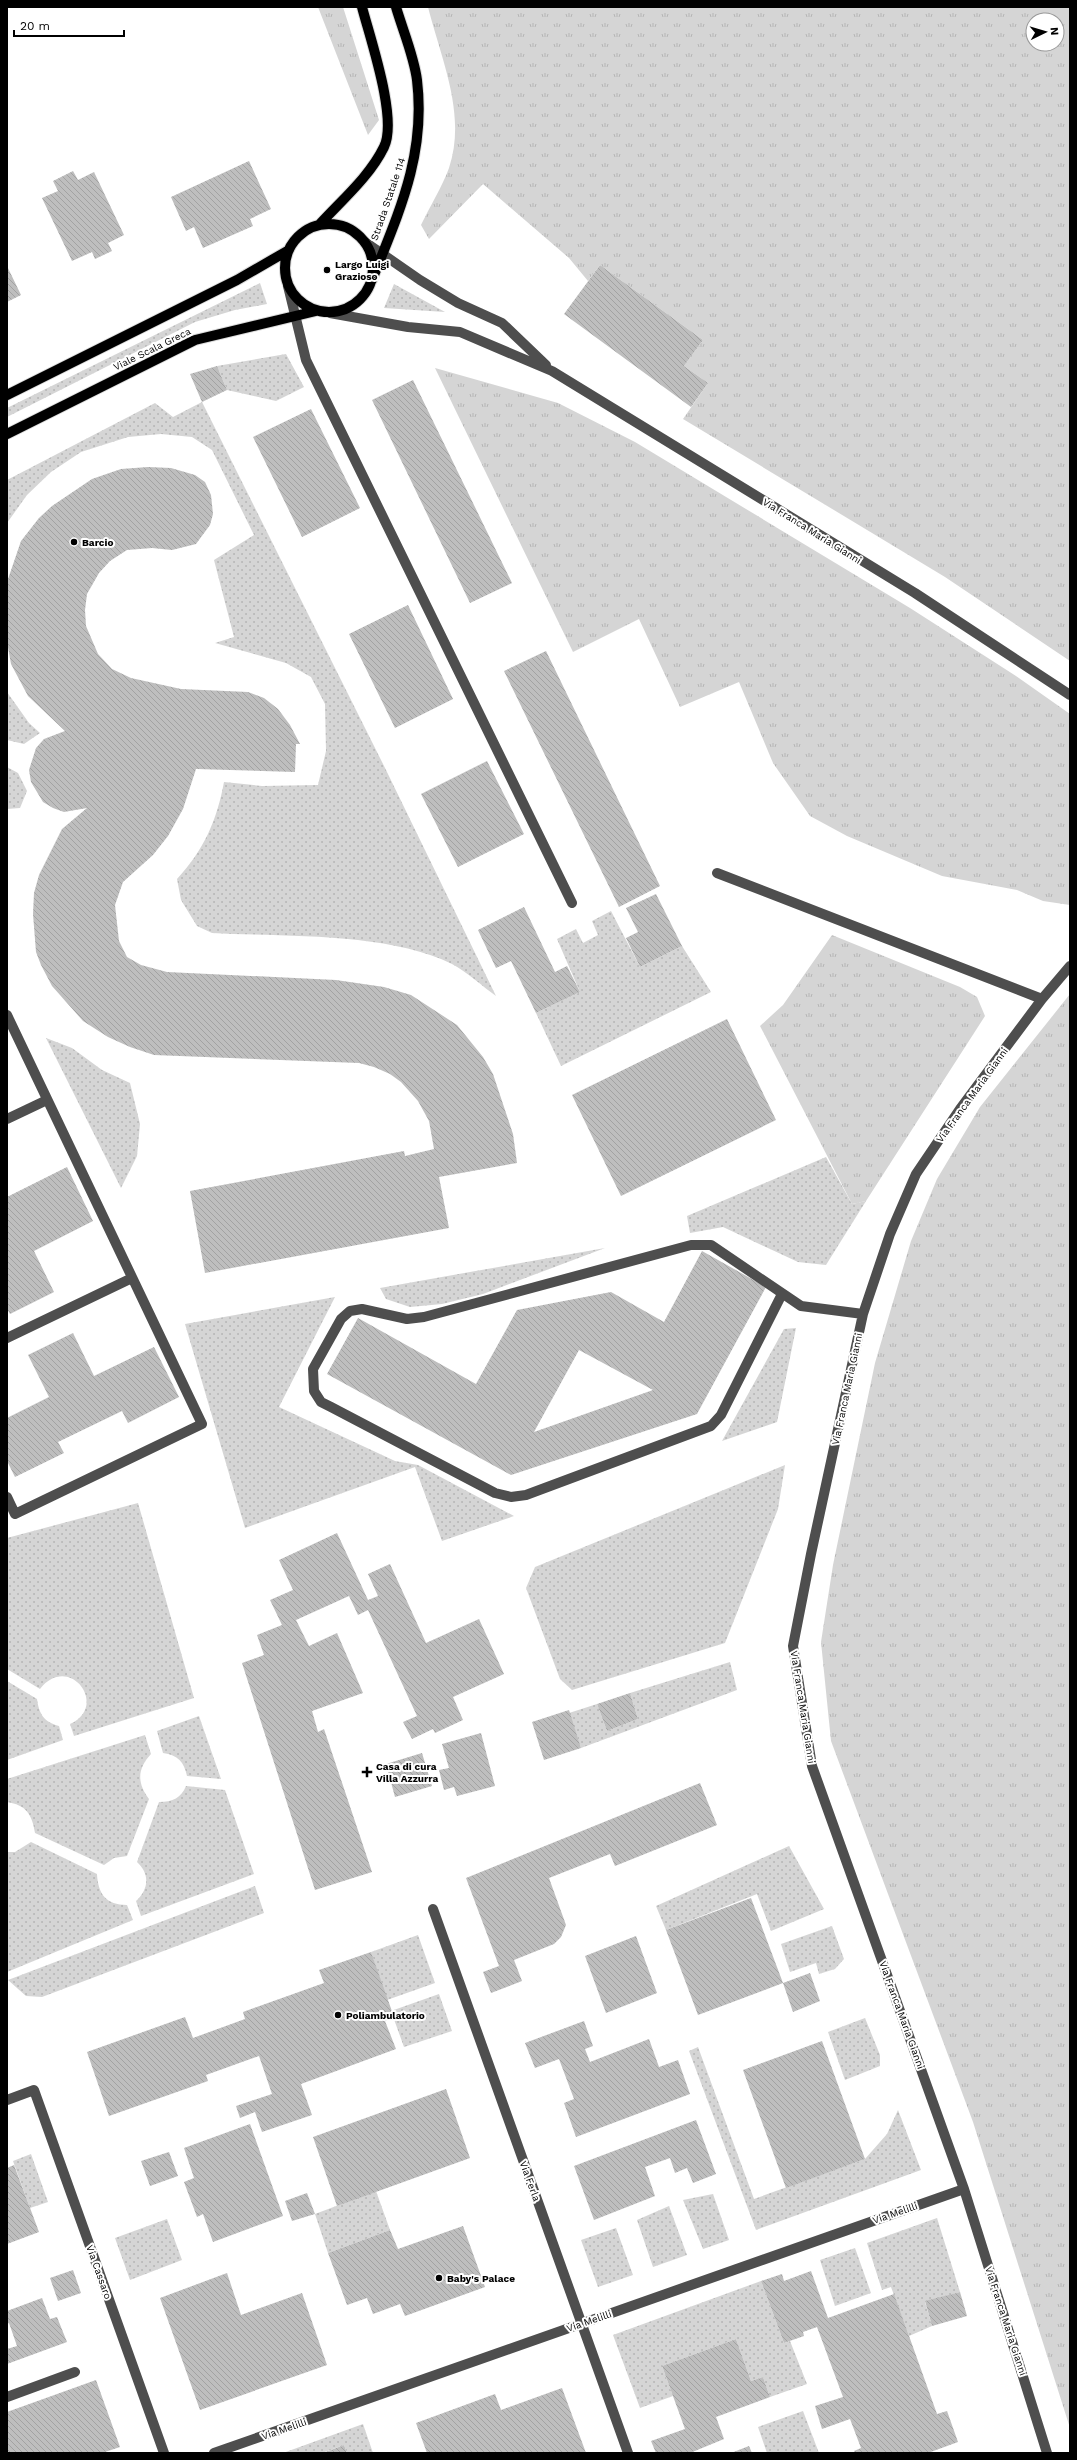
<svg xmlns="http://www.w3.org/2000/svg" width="1077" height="2460" viewBox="0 0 1077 2460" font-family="'Work Sans',sans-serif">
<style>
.grass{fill:url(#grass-tufts);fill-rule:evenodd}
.park{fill:url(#park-dots)}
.building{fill:url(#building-back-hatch);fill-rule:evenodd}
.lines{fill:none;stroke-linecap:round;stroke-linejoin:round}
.major-casing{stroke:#dbdbdb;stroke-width:12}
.minor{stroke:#4e4e4e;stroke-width:10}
.major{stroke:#000;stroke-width:10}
.poi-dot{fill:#000;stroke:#fff;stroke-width:1.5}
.labels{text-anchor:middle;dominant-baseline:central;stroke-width:4;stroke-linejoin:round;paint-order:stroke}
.street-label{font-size:10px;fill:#000;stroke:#fff}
.poi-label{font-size:10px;font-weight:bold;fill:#000;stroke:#fff;text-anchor:start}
</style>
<defs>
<pattern id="grass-tufts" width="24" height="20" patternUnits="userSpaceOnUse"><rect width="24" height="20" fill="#d5d5d5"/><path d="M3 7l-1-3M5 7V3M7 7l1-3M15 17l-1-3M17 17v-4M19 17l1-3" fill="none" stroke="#b5b5b5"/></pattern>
<pattern id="park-dots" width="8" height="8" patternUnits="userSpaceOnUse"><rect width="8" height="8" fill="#d5d5d5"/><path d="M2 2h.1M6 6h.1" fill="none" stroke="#b5b5b5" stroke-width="1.8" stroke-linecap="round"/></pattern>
<pattern id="building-back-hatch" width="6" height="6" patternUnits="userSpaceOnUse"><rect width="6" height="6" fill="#bebebe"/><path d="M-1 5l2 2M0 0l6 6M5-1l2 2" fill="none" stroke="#a2a2a2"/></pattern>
</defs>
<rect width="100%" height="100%" fill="#fff"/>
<path class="grass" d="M 318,7 L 343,7 L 379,120 L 368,135 Z
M 428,7 L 1070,7 L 1070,661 L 945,577 L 683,419 L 708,383 L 684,366 L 703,340 L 600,265 L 588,281 L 569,258 L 483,184 L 429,239 L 421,225 C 430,206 442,187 449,168 C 467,114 441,59 428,7 ZM 1033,20 L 1057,20 L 1057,44 L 1033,44 Z
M 435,368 L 558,403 L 635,442 L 910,608 L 1016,676 L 1070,714 L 1070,905 L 1043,901 L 1017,890 L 942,876 L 847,836 L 810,816 L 773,763 L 739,682 L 680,707 L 639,619 L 573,652 Z
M 832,935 L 960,987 L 977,997 L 985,1016 L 866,1201 L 852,1204 L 760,1026 L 783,1005 Z
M 1070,994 L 1070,2428 L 973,2122 L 831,1741 L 821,1642 L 833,1565 L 875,1363 L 911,1241 L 937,1179 L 980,1107 Z"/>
<path class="park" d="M 260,283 L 267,304 L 235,310 L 195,322 L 7,417 L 7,408 Z
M 394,284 L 445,312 L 384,308 Z
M 286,354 L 304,387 L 276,401 L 227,390 L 217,366 Z
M 202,402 L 386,770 L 496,996 C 482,986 467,972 452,964 C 387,932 284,937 212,933 L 197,926 L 181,900 L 177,879 C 204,850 217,820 224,782 L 262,786 L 318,785 L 326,751 L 325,704 L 311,677 L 286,663 L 215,643 L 234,637 L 214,560 L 254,535 L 212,450 L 192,437 L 161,434 L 128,437 L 81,452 L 51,472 L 27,495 L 7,523 L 7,480 L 155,403 L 173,417 Z
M 7,692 L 29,723 L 40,733 L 24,744 L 7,740 Z
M 7,767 L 18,773 L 27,791 L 20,808 L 7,809 Z
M 611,911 L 640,967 L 682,946 L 711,992 L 561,1066 L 536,1013 L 580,992 L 557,939 L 576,929 L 583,943 L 598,935 L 592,921 Z
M 46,1038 L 72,1048 L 102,1070 L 130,1083 L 140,1124 L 137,1156 L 121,1188 Z
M 826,1157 L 852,1204 L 866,1201 L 826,1265 L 798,1262 L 723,1227 L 690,1233 L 687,1216 Z
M 605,1248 L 483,1294 L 442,1304 L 410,1307 L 386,1299 L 380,1288 Z
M 335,1297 L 279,1407 L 395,1461 L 418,1465 L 514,1516 L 442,1541 L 415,1467 L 245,1528 L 185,1324 Z
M 796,1328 L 777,1422 L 722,1441 L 784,1329 Z
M 785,1465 L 778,1509 L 725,1643 L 572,1690 L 560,1679 L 526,1588 L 535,1567 Z
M 138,1503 L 194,1698 L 74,1736 L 70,1724 C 110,1706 69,1652 40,1689 L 7,1669 L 7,1538 Z
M 730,1662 L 737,1690 L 581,1748 L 569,1713 L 597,1704 L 607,1731 L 638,1719 L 630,1693 Z
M 7,1681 L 37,1699 C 39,1714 44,1722 59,1726 L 63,1740 L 7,1760 Z
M 199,1716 L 221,1779 L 187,1776 C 184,1762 178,1755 163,1753 L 157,1731 Z
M 145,1735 L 151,1754 C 137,1769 137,1783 149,1799 L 127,1856 L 114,1858 L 104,1865 L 35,1833 C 32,1814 26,1805 7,1802 L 7,1779 Z
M 186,1786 L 225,1790 L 254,1874 L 141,1916 L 136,1901 C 149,1889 150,1874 137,1862 L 159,1802 C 173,1802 181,1798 186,1786 Z
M 31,1842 L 97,1874 C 98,1894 106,1905 127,1905 L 133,1920 L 7,1972 L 7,1852 L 15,1852 Z
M 789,1846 L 824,1909 L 771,1931 L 757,1894 L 666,1930 L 656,1906 Z
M 255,1886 L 264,1913 L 42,1997 L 26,1996 L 8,1980 Z
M 832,1926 L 844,1959 L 835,1969 L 819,1974 L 816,1963 L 790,1972 L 781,1944 Z
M 418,1935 L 435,1983 L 387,2000 L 371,1952 Z
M 439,1994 L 452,2031 L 404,2047 L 391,2011 Z
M 865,2018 L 880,2055 L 880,2066 L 845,2080 L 828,2032 Z
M 698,2047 L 754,2199 L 865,2159 L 887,2134 L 898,2110 L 921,2170 L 756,2230 L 689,2051 Z
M 31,2154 L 48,2202 L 30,2208 L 13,2161 Z
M 376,2191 L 390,2230 L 328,2253 L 315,2214 Z
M 713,2194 L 729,2240 L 703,2249 L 683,2200 Z
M 669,2206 L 687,2255 L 653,2267 L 637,2220 Z
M 937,2218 L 960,2292 L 925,2302 L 932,2326 L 909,2336 L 891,2287 L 882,2290 L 867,2243 Z
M 167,2219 L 182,2260 L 130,2280 L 115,2238 Z
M 616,2228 L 633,2275 L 598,2287 L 581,2240 Z
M 855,2248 L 871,2293 L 835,2306 L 820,2260 Z
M 761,2281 L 784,2343 L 790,2341 L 807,2384 L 770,2397 L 763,2377 L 751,2381 L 736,2339 L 662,2366 L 673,2396 L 640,2408 L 613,2335 Z
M 803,2411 L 819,2453 L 767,2453 L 758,2427 Z
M 363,2424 L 373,2453 L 347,2453 L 344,2445 L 322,2453 L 283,2453 Z"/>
<path class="building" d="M 249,161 L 271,209 L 250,219 L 253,226 L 203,248 L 194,227 L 186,231 L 171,197 Z
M 73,171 L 78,180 L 94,172 L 124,235 L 108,243 L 112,251 L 95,259 L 92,252 L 72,261 L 42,198 L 58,191 L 53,181 Z
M 600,265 L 703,340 L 684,366 L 708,383 L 691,407 L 564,314 Z
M 7,266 L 21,295 L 7,302 Z
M 217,366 L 227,390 L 202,402 L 190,374 Z
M 413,380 L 512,583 L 470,603 L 372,400 Z
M 311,409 L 360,508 L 302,537 L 253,437 Z
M 148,467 L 171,468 L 195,475 L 205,482 L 211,495 L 213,514 L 210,525 L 196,544 L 172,550 L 152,548 L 127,550 L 110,561 L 99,573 L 87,594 L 85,610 L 86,626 L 98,654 L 112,669 L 131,678 L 181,689 L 248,692 L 264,698 L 278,709 L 290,725 L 300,744 L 296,744 L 295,772 L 196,769 L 183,809 L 168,836 L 153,855 L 123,882 L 115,905 L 119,941 L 127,957 L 141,965 L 167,972 L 336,980 L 384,987 L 411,995 L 457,1025 L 483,1057 L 493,1074 L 513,1134 L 517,1163 L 439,1177 L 449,1228 L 205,1273 L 190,1191 L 404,1151 L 405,1156 L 434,1149 L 429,1121 L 418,1101 L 401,1082 L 390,1074 L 374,1067 L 359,1063 L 154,1055 L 130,1047 L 108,1037 L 83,1021 L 52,986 L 41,965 L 36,952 L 33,914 L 34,893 L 39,875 L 62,829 L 87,808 L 64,812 L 53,808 L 43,802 L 31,782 L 29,770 L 36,748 L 44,739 L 65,731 L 28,696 L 11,664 L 7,642 L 7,582 L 21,541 L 39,518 L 52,506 L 92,479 L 121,469 Z
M 408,605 L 453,699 L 395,728 L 349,634 Z
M 546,651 L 660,886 L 619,907 L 504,671 Z
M 487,761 L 524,834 L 458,867 L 421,794 Z
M 656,894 L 682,946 L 640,967 L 626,938 L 638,932 L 626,908 Z
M 524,907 L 555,972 L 567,966 L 580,992 L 536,1013 L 511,961 L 496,968 L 478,930 Z
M 727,1019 L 776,1120 L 621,1196 L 572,1095 Z
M 67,1167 L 93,1221 L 34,1251 L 54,1292 L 10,1314 L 7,1309 L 7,1197 Z
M 702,1251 L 766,1287 L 697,1414 L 511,1475 L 327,1374 L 358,1318 L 476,1384 L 517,1310 L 611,1292 L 664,1322 ZM 579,1350 L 653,1390 L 534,1432 Z
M 73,1333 L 94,1376 L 154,1347 L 179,1397 L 128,1423 L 122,1411 L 58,1442 L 64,1453 L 15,1477 L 7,1461 L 7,1418 L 49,1397 L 28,1355 Z
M 337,1533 L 368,1600 L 378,1596 L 368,1574 L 390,1564 L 426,1643 L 479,1619 L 504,1674 L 453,1697 L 463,1720 L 435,1733 L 433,1729 L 412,1739 L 403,1722 L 417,1716 L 368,1610 L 358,1615 L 349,1596 L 296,1620 L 309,1646 L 337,1633 L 363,1693 L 312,1711 L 318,1732 L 324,1729 L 372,1872 L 315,1890 L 242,1663 L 264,1655 L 257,1635 L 282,1625 L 270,1600 L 293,1590 L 279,1560 Z
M 630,1693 L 638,1719 L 607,1731 L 597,1704 Z
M 569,1710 L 581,1748 L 544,1760 L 532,1722 Z
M 481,1733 L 495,1786 L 457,1796 L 454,1787 L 444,1790 L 439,1770 L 449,1768 L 442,1744 Z
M 422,1753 L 432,1786 L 395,1797 L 386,1764 Z
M 700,1783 L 717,1825 L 615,1866 L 610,1854 L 549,1878 L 566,1925 L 561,1937 L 554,1944 L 514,1960 L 522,1981 L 491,1993 L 483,1972 L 499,1966 L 466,1878 Z
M 751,1898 L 783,1983 L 698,2015 L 666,1930 Z
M 636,1936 L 657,1993 L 606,2013 L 585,1956 Z
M 371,1952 L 394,2017 L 385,2021 L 396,2049 L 301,2084 L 312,2115 L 262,2132 L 255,2112 L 240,2118 L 236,2106 L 272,2094 L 259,2056 L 206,2075 L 208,2081 L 109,2116 L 87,2052 L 185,2017 L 193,2038 L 245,2019 L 243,2012 L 324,1983 L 319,1970 Z
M 810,1973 L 820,2001 L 793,2012 L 783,1983 Z
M 584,2021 L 593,2046 L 585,2049 L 590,2062 L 649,2039 L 659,2067 L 678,2060 L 690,2094 L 576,2137 L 564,2103 L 574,2099 L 559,2059 L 535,2068 L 525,2043 Z
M 822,2041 L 865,2159 L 786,2188 L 743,2070 Z
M 446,2089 L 470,2158 L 337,2206 L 313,2137 Z
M 696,2120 L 716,2174 L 693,2183 L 687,2168 L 675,2173 L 670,2158 L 645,2167 L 655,2196 L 594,2220 L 574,2166 Z
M 250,2124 L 283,2216 L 213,2242 L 203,2214 L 197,2217 L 184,2182 L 194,2178 L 184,2148 Z
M 169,2152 L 178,2176 L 150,2186 L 141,2161 Z
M 14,2165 L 39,2232 L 7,2244 L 7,2168 Z
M 307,2193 L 315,2214 L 292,2221 L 285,2201 Z
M 463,2226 L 485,2287 L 405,2316 L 400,2304 L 373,2314 L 367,2298 L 347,2305 L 328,2253 L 390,2230 L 398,2249 Z
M 73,2270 L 81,2293 L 58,2301 L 50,2278 Z
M 811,2271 L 828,2318 L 894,2294 L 937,2414 L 947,2411 L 958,2442 L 928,2453 L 855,2453 L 854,2451 L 861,2448 L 850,2419 L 822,2429 L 815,2406 L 843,2397 L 817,2327 L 803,2332 L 804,2336 L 784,2343 L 761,2281 L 782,2274 L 784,2281 Z
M 227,2273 L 241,2315 L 302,2293 L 327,2365 L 200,2410 L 160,2298 Z
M 960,2292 L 967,2316 L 932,2326 L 925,2301 Z
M 42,2298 L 50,2319 L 57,2317 L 67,2342 L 7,2364 L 7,2349 L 17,2346 L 9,2323 L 7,2324 L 7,2311 Z
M 736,2339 L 751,2381 L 763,2377 L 770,2397 L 716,2417 L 724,2439 L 690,2453 L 656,2453 L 651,2441 L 685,2429 L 662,2366 Z
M 96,2380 L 120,2447 L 102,2453 L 7,2453 L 7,2412 Z
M 562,2388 L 586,2453 L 427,2453 L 416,2423 L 495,2394 L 501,2410 Z
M 344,2445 L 347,2453 L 323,2453 Z
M 749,2446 L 752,2453 L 731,2453 Z"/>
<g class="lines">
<g class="major-casing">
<path id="major" d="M285 268a44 44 0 1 1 88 0a44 44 0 1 1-88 0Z
M 320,224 C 342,200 370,176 384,147 C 398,119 370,38 362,7
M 372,280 C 399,212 426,155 417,80 C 414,56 403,31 396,7
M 7,395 L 237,280 L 289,250
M 7,434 L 195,340 L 316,311"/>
</g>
<path class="minor" d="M 365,242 L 420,280 L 458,303 L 502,323 L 546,365
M 288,286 L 306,360 L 572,903
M 330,313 L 408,327 L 460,332 L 552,371 L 915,593 L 1070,695
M 717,873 L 1042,999
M 7,1015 L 202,1424 L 15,1514 L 7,1497
M 7,1119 L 47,1100
M 782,1294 L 721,1415 L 711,1426 L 526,1495 L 511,1497 L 495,1493 L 331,1407 L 321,1402 L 314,1391 L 313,1369 L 341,1319 L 350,1311 L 362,1309 L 407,1319 L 424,1317 L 691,1245 L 711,1245 L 801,1306 L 863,1314
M 7,1338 L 132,1278
M 433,1909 L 628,2453
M 7,2100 L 34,2090 L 164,2453
M 7,2397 L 75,2372
M 214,2453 L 964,2189
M 1047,2453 L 964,2189 L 812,1766 L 793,1646 L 811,1554 L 863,1314 L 890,1234 L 916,1174 L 960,1109 L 1042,999 L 1070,966"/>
<use href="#major" class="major"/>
</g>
<g class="poi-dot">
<circle cx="327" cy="270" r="4"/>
<circle cx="74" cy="542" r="4"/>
<path d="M365 1766h4v4h4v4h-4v4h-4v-4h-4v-4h4z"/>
<circle cx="338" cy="2015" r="4"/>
<circle cx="439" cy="2278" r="4"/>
</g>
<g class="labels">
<g class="street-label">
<text transform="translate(388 199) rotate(-71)">Strada Statale 114</text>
<text transform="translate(152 349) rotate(-26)">Viale Scala Greca</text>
<text transform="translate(812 531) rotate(32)">Via Franca Maria Gianni</text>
<text transform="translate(972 1095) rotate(-54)">Via Franca Maria Gianni</text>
<text transform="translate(847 1389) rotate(-78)">Via Franca Maria Gianni</text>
<text transform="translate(803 1707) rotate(81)">Via Franca Maria Gianni</text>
<text transform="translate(902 2015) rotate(70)">Via Franca Maria Gianni</text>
<text transform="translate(530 2181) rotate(70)">Via Ferla</text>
<text transform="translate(895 2213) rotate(-19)">Via Melilli</text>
<text transform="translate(99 2272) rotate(70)">Via Cassaro</text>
<text transform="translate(589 2321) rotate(-19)">Via Melilli</text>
<text transform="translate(1006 2321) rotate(72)">Via Franca Maria Gianni</text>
<text transform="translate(284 2429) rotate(-19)">Via Melilli</text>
</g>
<g class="poi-label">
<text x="335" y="264">Largo Luigi<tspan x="335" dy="12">Grazioso</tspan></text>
<text x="82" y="542">Barcio</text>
<text x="376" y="1766">Casa di cura<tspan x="376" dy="12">Villa Azzurra</tspan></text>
<text x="346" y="2015">Poliambulatorio</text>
<text x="447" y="2278">Baby's Palace</text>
</g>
</g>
<rect width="1077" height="2460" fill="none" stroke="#000000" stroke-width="16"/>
<g transform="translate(1045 32) rotate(85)"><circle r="19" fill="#ffffff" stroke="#999999"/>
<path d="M0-3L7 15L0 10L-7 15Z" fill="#000000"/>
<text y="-6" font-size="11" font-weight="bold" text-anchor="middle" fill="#000000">N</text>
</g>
<path d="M14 30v6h110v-6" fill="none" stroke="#000000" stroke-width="2"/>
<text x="20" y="30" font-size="12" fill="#000000" stroke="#ffffff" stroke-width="3" paint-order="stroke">20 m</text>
</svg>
